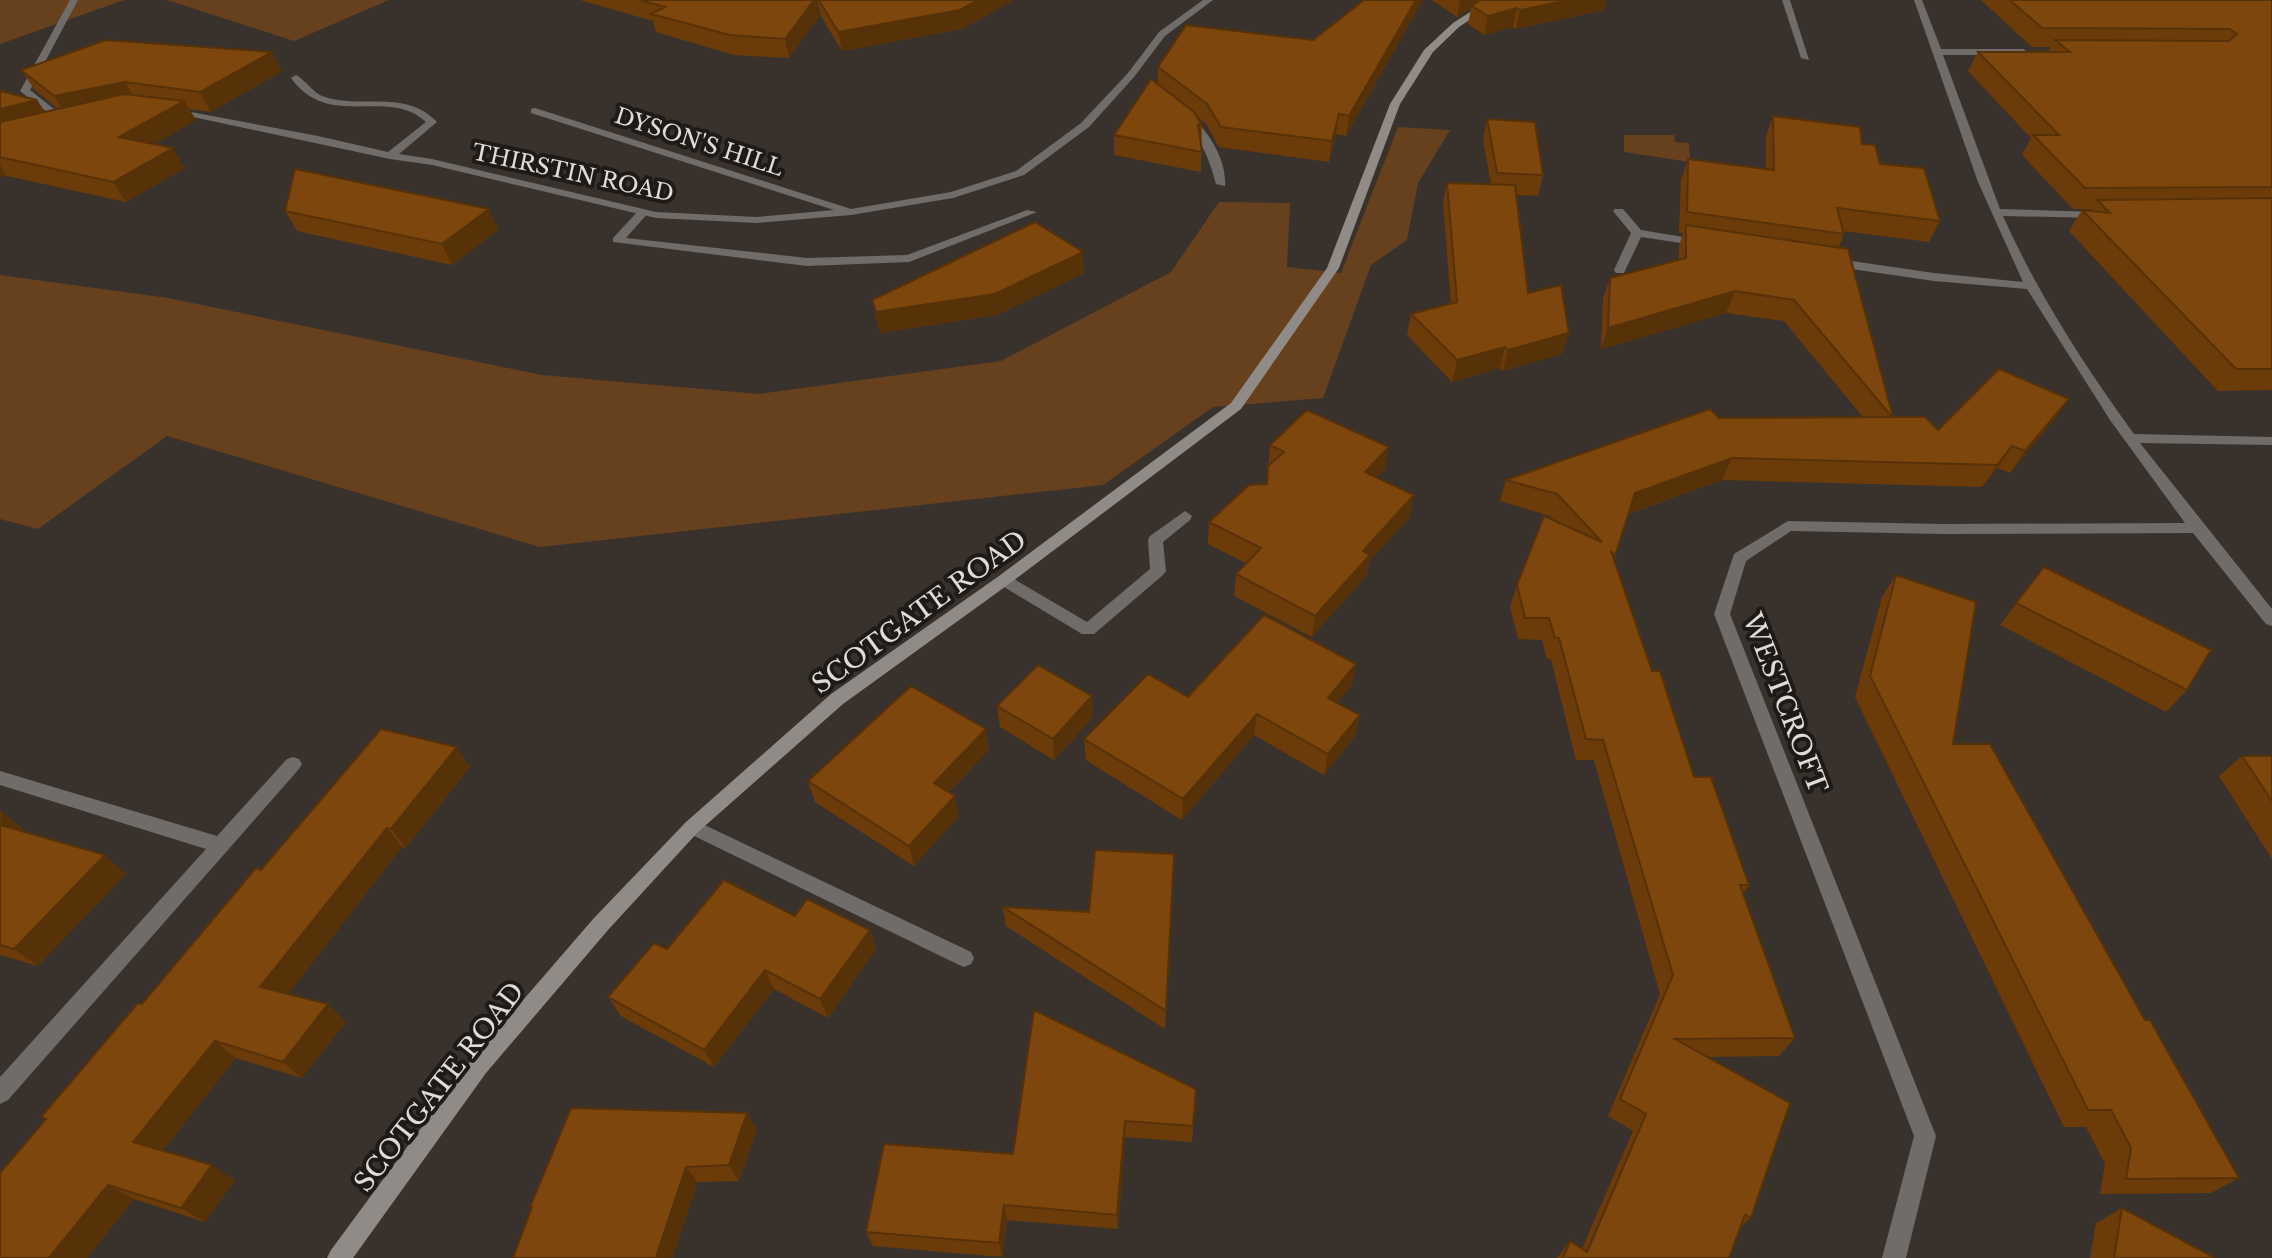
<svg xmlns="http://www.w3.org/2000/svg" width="2272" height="1258" viewBox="0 0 2272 1258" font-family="'Libre Baskerville',serif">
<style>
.green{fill:#67401d}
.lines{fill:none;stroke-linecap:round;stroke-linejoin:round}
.lane{fill:#706c69;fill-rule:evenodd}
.street{fill:#706c69;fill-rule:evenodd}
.secondary{fill:#918b87;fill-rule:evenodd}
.wall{fill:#6b3c0a}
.shaded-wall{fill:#573108}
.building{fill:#7c460c;stroke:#573108;stroke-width:2}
.labels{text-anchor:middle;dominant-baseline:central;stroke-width:8;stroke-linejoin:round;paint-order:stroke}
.far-street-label{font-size:22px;fill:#e0dcd8;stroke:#1e1a18}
.street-label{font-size:26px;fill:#e0dcd8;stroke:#1e1a18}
</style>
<rect width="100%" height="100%" fill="#39322c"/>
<path class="green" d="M 0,0 L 124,0 L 0,44 Z
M 167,0 L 389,0 L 294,41 Z
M 1398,127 L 1450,130 L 1418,183 L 1407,240 L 1371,265 L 1323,398 L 1213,407 L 1103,485 L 540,547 L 167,436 L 38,529 L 0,519 L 0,275 L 168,298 L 542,375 L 759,394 L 1001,361 L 1171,272 L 1219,202 L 1290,203 L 1287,267 L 1341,273 Z
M 1624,135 L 1674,135 L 1675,142 L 1689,143 L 1690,162 L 1624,152 Z"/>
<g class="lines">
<path class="lane" d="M 643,209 L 649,212 L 626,238 L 807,258 L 907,255 L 1027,210 L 1037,212 L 909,262 L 807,266 L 613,242 L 613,238 L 639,210 Z
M 692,819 L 971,952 L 974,958 L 971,964 L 964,967 L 957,964 L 686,832 L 683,827 L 686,822 Z"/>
<path class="street" d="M 70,0 L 78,0 L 30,90 L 68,120 L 68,124 L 64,125 L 20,91 Z
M 1203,0 L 1213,0 L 1165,36 L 1134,77 L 1089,127 L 1024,175 L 953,198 L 851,215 L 757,223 L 656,218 L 432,165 L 390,159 L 165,111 L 170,108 L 318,136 L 388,152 L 426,122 C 387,86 329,131 291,78 L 296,75 C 307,81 312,93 325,97 C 363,109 406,89 437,122 L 399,154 L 432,159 L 656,212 L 757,217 L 834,210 L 531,113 L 531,109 L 535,108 L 851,209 L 951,192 L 1016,171 L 1081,123 L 1128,73 L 1159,32 Z
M 1782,0 L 1790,0 L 1809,60 L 1801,58 Z
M 1914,0 L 1922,0 L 1941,49 L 2023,49 L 2028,52 L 2023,55 L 1943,55 L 2000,209 L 2098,212 L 2104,215 L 2098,218 L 2003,216 C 2038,294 2084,365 2134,434 L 2272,437 L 2272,445 L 2140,443 L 2272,609 L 2272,626 L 2266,624 L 2193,533 L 1943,534 L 1791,531 L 1746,561 L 1730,614 L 1936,1136 L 1906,1258 L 1882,1258 L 1914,1136 L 1714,614 L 1734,554 L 1788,521 L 1943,524 L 2185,523 L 2110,420 L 2027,289 L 1934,281 L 1831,266 L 1825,262 L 1831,258 L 1934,273 L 2023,282 L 1978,182 Z
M 1184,117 L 1192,117 C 1210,133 1227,162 1225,186 L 1216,184 C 1209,158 1201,139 1183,119 Z
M 1615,209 L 1623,209 L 1641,230 L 1701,240 L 1707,243 L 1701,246 L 1641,237 L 1624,273 L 1616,273 L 1614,270 L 1631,233 L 1613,211 Z
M 1185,511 L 1192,516 L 1190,520 L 1163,542 L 1166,571 L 1163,575 L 1094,634 L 1082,634 L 999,584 L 996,580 L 1004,574 L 1009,576 L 1087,622 L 1150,569 L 1148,540 L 1150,536 Z
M 293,757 L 299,759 L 302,764 L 299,769 L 8,1100 L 0,1104 L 0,1077 L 206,849 L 0,785 L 0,771 L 217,836 L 287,759 Z"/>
<path class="secondary" d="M 1489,0 L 1499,0 L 1459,27 L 1433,52 L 1400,104 L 1339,268 L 1241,409 L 1009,584 L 843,704 L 698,832 L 608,930 L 486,1073 L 353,1258 L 327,1258 L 331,1250 L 472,1059 L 594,918 L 686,822 L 831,694 L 999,576 L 1231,403 L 1327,268 L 1390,104 L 1424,50 L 1453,23 Z"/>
</g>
<path class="wall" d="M 580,0 L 1014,0 L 962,29 L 842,51 L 821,16 L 818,4 L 817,4 L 819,16 L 789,58 L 734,55 L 656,32 L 653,21 Z
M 1423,0 L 1346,136 L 1336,134 L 1329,162 L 1219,147 L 1206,124 L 1198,117 L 1202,125 L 1201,172 L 1114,155 L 1114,135 L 1158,84 L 1158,67 L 1313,40 Z
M 1432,0 L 1607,0 L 1604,10 L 1516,29 L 1513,27 L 1484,35 L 1468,24 L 1471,8 L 1457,17 Z
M 1981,0 L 2272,0 L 2272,390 L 2218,391 L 2069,231 L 2082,210 L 2090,211 L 2092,209 L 2073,209 L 2022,155 L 2031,138 L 1968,71 L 1978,52 L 2048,52 L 2051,47 L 2032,47 Z
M 21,70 L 282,71 L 211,112 L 189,109 L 196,120 L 154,144 L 185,168 L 126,202 L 7,176 L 0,177 L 0,91 L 37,100 L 45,112 L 58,109 L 34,89 Z
M 1773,116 L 1862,144 L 1880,164 L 1940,221 L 1929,242 L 1843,231 L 1844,234 L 1839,247 L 1893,417 L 1938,430 L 2069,399 L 2054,420 L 2010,473 L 1998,468 L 1982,487 L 1722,480 L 1628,514 L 1613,559 L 1652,671 L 1694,777 L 1749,885 L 1743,894 L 1795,1038 L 1779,1056 L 1706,1057 L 1751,1218 L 1740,1227 L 1729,1258 L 1557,1258 L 1570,1241 L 1582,1249 L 1633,1131 L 1608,1116 L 1660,994 L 1594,760 L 1576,760 L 1551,659 L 1547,659 L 1542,640 L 1518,639 L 1510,607 L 1517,585 L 1554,520 L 1550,516 L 1500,501 L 1506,480 L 1719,418 L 1863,417 L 1784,321 L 1726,313 L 1601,349 L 1603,299 L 1610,278 L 1679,260 L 1679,246 L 1683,233 L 1679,233 L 1681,180 L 1688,159 L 1766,169 L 1766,136 Z
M 1487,119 L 1543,175 L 1538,196 L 1517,195 L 1528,293 L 1569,333 L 1562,354 L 1503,371 L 1500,368 L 1452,382 L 1407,335 L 1411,314 L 1451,303 L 1443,203 L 1447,183 L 1491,184 L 1483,139 Z
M 489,209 L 498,230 L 452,265 L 297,231 L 285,211 Z
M 1084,273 L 997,315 L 880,333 L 872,300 Z
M 1270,445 L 1385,469 L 1376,478 L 1410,517 L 1369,561 L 1366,576 L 1312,637 L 1234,596 L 1236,574 L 1246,563 L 1208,544 L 1209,522 L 1267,484 Z
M 2044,567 L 2187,690 L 2166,712 L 2000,625 Z
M 1896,575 L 1953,744 L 2145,1020 L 2239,1178 L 2211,1193 L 2100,1194 L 2105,1164 L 2086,1127 L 2064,1127 L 1855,697 L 1882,597 Z
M 1356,664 L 1352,685 L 1337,703 L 1360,715 L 1355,736 L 1324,775 L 1254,735 L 1182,820 L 1086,760 L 1084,739 L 1188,697 Z
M 1092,696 L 1093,717 L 1054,760 L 1000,727 L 997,706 Z
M 986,729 L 989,750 L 949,792 L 959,816 L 914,866 L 815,802 L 808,781 Z
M 2242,756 L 2272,756 L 2272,859 L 2219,776 Z
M 470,767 L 406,848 L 402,847 L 288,994 L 346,1022 L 302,1078 L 236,1058 L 163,1150 L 235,1180 L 205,1222 L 134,1199 L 87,1258 L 45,1120 L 41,1117 L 261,870 Z
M 0,811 L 24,830 L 22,831 L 126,874 L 38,966 L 0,955 Z
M 1174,854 L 1165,1029 L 1006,926 L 1003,907 L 1089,912 Z
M 795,916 L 870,930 L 876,949 L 828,1018 L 774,989 L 714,1067 L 621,1016 L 608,997 L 667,949 Z
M 1196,1089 L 1192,1142 L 1125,1137 L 1118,1229 L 1007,1220 L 1002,1257 L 873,1246 L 866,1232 L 1013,1154 Z
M 747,1113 L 757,1130 L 739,1181 L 698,1182 L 532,1208 L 530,1207 Z
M 2122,1208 L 2215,1258 L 2090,1258 L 2096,1223 Z"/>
<path class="shaded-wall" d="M 805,0 L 818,0 L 818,4 L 817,4 L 819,16 L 789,58 L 785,39 Z
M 978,0 L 1014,0 L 962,29 L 842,51 L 838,32 Z
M 1416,0 L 1423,0 L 1346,136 L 1349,116 Z
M 1460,0 L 1483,0 L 1472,6 L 1471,8 L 1457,17 Z
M 1569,0 L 1607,0 L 1604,10 L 1516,29 L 1520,10 Z
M 1517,8 L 1513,27 L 1484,35 L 1488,16 Z
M 272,52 L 282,71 L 211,112 L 200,92 Z
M 125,82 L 136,102 L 67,116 L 54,96 Z
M 37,100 L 50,120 L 0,133 L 0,109 Z
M 184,101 L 196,120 L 132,157 L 119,137 Z
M 1339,114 L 1336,134 L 1329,162 L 1332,141 Z
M 173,148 L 185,168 L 126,202 L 113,182 Z
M 0,165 L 7,176 L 0,177 Z
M 489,209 L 498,230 L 452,265 L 442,244 Z
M 1083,252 L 1084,273 L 997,315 L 880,333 L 876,312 Z
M 1735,291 L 1726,313 L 1601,349 L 1608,328 Z
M 1569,333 L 1562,354 L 1503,371 L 1508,350 Z
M 1505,347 L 1500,368 L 1452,382 L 1457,360 Z
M 2069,399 L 2054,420 L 2010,473 L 2025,451 Z
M 2012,446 L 1998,468 L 1982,487 L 1997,465 Z
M 1389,447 L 1385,469 L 1361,494 L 1365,472 Z
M 1732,458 L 1722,480 L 1626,514 L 1635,493 Z
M 1414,495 L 1410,517 L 1369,561 L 1366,576 L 1312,637 L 1315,616 L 1363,551 Z
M 1356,664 L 1352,685 L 1324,719 L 1328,698 Z
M 1092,696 L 1093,717 L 1054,760 L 1053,739 Z
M 1257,714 L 1254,735 L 1182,820 L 1183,799 Z
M 1360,715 L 1355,736 L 1324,775 L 1328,754 Z
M 986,729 L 989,750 L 939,803 L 934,783 Z
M 457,747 L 470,767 L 406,848 L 391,829 Z
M 955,796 L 959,816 L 914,866 L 909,846 Z
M 1,811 L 24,830 L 12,841 L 0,831 Z
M 387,828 L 402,847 L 280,1005 L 260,987 Z
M 105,855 L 126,874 L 38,966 L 14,949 Z
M 870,930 L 876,949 L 828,1018 L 820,999 Z
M 765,970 L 774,989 L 714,1067 L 704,1050 Z
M 328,1004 L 346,1022 L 302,1078 L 283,1062 Z
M 215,1041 L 236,1058 L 158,1157 L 133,1142 Z
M 747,1113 L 757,1130 L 739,1181 L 729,1165 Z
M 1125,1121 L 1125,1137 L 1118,1229 L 1117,1215 Z
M 212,1165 L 235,1180 L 205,1222 L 181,1208 Z
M 686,1167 L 698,1182 L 673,1258 L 656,1257 Z
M 108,1185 L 134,1199 L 87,1258 L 49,1258 Z
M 1004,1205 L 1007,1220 L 1002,1257 L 999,1243 Z"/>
<path class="building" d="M 640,0 L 814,0 L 785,39 L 730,35 L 651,14 L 665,7 Z
M 819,0 L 978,0 L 960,10 L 838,32 Z
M 1364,0 L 1416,0 L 1349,116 L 1339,114 L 1332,141 L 1221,127 L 1207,104 L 1158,67 L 1186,25 L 1313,40 Z
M 1480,0 L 1569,0 L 1520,10 L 1517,8 L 1488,16 L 1472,6 Z
M 2010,0 L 2272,0 L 2272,187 L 2085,188 L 2033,135 L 2059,135 L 1978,52 L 2070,52 L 2055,40 L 2229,41 L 2237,34 L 2229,29 L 2042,28 Z
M 106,40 L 272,52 L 200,92 L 125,82 L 54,96 L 21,70 Z
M 1151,79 L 1194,112 L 1202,125 L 1198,124 L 1202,152 L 1114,135 Z
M 0,91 L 37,100 L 0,109 Z
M 124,94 L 184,101 L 119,137 L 173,148 L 113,182 L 0,157 L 0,122 Z
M 1773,116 L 1860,127 L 1862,144 L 1875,145 L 1880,164 L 1924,168 L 1940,221 L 1837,208 L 1844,234 L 1687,212 L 1688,159 L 1774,170 Z
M 1487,119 L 1535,122 L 1543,175 L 1497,173 Z
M 295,169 L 489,209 L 442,244 L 285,211 Z
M 1447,183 L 1515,185 L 1528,293 L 1561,285 L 1569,333 L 1508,350 L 1505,347 L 1457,360 L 1411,314 L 1457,302 Z
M 2272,198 L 2272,369 L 2236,369 L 2082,210 L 2110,213 L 2097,200 Z
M 1035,222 L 1083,252 L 995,294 L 876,312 L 872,300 Z
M 1686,225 L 1848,249 L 1893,417 L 1925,417 L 1938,430 L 1999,369 L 2069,399 L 2025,451 L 2012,446 L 1997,465 L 1732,458 L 1635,493 L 1615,556 L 1611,551 L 1652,671 L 1660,671 L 1694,777 L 1711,777 L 1749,885 L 1740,885 L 1795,1038 L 1675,1039 L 1790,1103 L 1751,1218 L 1745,1215 L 1729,1258 L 1563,1258 L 1570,1241 L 1587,1252 L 1646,1114 L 1620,1099 L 1673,975 L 1603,740 L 1586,739 L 1559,638 L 1555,638 L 1549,618 L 1525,618 L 1517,585 L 1544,516 L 1602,542 L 1557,494 L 1506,480 L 1710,409 L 1719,418 L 1892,417 L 1794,300 L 1735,291 L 1608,328 L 1610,278 L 1686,258 Z
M 1307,410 L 1389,447 L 1365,472 L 1414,495 L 1363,551 L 1370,555 L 1315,616 L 1236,574 L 1261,548 L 1209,522 L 1249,485 L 1267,484 L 1268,466 L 1284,452 L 1270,445 Z
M 2044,567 L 2211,650 L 2187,690 L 2016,603 Z
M 1896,575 L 1976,602 L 1953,744 L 1990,744 L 2145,1020 L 2150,1020 L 2239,1178 L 2126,1179 L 2131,1148 L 2111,1110 L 2088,1110 L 1870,676 Z
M 1264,615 L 1356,664 L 1328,698 L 1360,715 L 1328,754 L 1257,714 L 1183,799 L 1084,739 L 1148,674 L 1188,697 Z
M 1038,665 L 1092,696 L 1053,739 L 997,706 Z
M 911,686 L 986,729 L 934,783 L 955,796 L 909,846 L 808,781 Z
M 381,729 L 457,747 L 391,829 L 387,828 L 260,987 L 328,1004 L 283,1062 L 215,1041 L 133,1142 L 212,1165 L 181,1208 L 108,1185 L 49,1258 L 0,1258 L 0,1173 L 46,1119 L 41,1117 L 138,1003 L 142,1004 L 256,868 L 261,870 Z
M 2242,756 L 2272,756 L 2272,801 Z
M 0,825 L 105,855 L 14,949 L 0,945 Z
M 1095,850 L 1174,854 L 1166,1011 L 1003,907 L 1089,912 Z
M 724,880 L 795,916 L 807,899 L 870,930 L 820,999 L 765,970 L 704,1050 L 608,997 L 654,943 L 667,949 Z
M 1034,1010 L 1196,1089 L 1193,1126 L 1125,1121 L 1117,1215 L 1004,1205 L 999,1243 L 866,1232 L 884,1144 L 1013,1154 Z
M 571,1108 L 747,1113 L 729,1165 L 686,1167 L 656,1257 L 666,1258 L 513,1258 L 532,1207 L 530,1207 Z
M 2122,1208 L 2215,1258 L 2114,1258 Z"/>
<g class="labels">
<g class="far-street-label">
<text transform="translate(699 142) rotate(18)">DYSON'S HILL</text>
<text transform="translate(573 173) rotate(12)">THIRSTIN ROAD</text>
</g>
<g class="street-label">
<text transform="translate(919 612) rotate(-36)">SCOTGATE ROAD</text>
<text transform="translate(1785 703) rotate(69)">WESTCROFT</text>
<text transform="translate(439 1087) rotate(-52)">SCOTGATE ROAD</text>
</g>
</g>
</svg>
